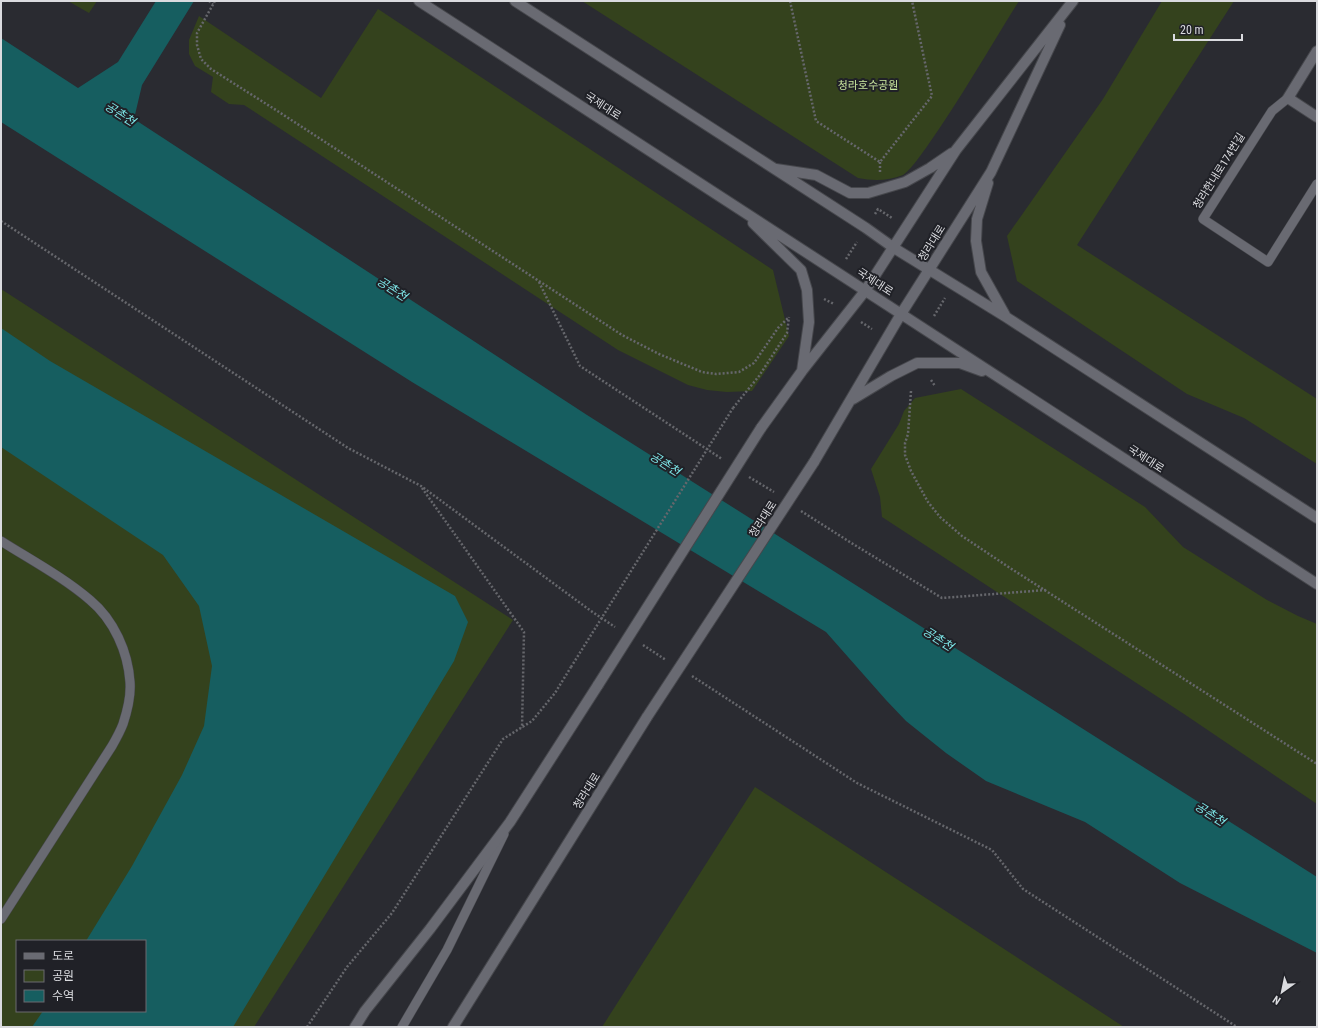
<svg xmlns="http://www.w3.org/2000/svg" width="1318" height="1028" viewBox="0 0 1318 1028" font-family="'Roboto Condensed','Noto Sans KR',sans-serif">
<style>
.green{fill:#34421d;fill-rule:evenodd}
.water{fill:#165e60}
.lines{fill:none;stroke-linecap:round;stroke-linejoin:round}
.lane-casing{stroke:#46474c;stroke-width:10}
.street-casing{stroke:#46474c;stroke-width:12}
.secondary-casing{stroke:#46474c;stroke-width:12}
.path{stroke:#66676c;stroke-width:2.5;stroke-dasharray:2 2;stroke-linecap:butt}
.lane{stroke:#696a72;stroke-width:9}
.street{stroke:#696a72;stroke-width:10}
.secondary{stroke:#696a72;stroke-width:10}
.secondary-bridge-casing{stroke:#46474c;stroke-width:12;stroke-linecap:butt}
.path-bridge{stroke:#66676c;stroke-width:2.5;stroke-dasharray:2 2;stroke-linecap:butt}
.secondary-bridge{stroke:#696a72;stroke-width:10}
.labels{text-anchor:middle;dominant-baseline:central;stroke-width:4;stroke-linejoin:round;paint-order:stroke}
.park-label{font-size:11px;fill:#cae69f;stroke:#202127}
.street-label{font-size:11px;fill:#dadbdf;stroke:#202127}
.water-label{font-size:12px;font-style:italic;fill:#7ee7e9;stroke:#202127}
</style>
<rect width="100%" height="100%" fill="#2a2b31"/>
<path class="green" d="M 68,1 L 97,1 L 89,13 Z
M 582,1 L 1019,1 C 989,49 961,98 928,145 C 923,152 910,171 903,175 C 888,181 873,181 858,178 Z
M 1162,1 L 1234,1 L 1077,245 L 1317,399 L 1317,464 L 1244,418 L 1187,394 L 1017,281 L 1007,236 L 1103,99 Z
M 378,9 L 773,270 L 789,336 L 752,391 L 727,392 L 707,390 L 688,385 L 618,350 L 244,105 L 229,104 L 211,92 L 213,77 L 195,66 L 189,54 L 189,40 L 199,16 L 321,98 Z
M 1,289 L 513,620 L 254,1027 L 1,1027 ZM 17,941 L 145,941 L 145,1011 L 17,1011 Z
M 961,389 L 1145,507 L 1183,547 L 1267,600 L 1298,616 L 1317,624 L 1317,804 L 1184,714 L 882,517 L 880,497 L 871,469 L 899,424 L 904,411 L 915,398 Z
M 755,787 L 1124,1027 L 602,1027 Z"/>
<path class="water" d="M 156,1 L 194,1 L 142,85 L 134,119 L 587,415 L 1317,877 L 1317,953 L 1180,883 L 1085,822 L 986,781 L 946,753 L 906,721 L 886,700 L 826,632 L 412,382 L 1,122 L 1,38 L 78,88 L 118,62 Z
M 1,328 L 50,361 L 455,596 L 468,622 L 454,661 L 233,1027 L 32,1027 L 43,1011 L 145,1011 L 145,941 L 86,941 L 132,866 L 182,775 L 204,726 L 212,666 L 199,606 L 163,555 L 1,447 Z"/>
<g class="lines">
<g class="lane-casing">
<path id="lane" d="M 1288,98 L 1272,111 L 1203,219 L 1268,262 L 1317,184
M 1,541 C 31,560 63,577 90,600 C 114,620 128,652 130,682 C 131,695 127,712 123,724 C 120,732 116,739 112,746 L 1,919
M 402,1027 L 447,950 L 504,834"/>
</g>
<g class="street-casing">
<path id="street" d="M 1317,51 L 1288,98 L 1317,117"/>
</g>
<g class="secondary-casing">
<path id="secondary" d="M 419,1 L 1317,584
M 515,1 L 866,228 L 894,248 L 1006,317 L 1317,518
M 776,169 L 816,175 L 850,193 L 868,193 L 905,182 L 930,168 L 952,153
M 988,183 L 977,219 L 976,241 L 981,272 L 1005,315
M 753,223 L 801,270 L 807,290 L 809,322 L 802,371
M 853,399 L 891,376 L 917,363 L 960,363 L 982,371
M 761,428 L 802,371 L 865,291 L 956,150 L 1073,1
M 814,462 L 901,314 L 991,172 L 1060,25
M 355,1027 L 365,1011 L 430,929 L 510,822 L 598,685
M 453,1027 L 647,717"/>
</g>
<path class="path" d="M 209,1 L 213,4
M 215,1 L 197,33 L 197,45 L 201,59 L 211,69 L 279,112 L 622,335 L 659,354 L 702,372 L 716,374 L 739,372 L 754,363 L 778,328 L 789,317
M 790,1 L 816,121 L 880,162 L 932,96 L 912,1
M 880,172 L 880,162
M 875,214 L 878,209 L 892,218
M 1,221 L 348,448 L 421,486 L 591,611 L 615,627
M 846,259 L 857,242
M 539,282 L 580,366 L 722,459
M 824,299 L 834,304
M 934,316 L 945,298
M 861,322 L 872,329
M 931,380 L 935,386
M 911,391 L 908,434 L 905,443 L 905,455 L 911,471 L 928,502 L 940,517 L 962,536 L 1010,568 L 1317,764
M 733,408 L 759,376 L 787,333 L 789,317
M 749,477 L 774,492
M 422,488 L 524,632 L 522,728
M 801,511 L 853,544 L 942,598 L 1046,590
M 643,645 L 666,660
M 692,676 L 857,783 L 992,850 L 1023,889 L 1237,1027
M 307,1027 L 347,967 L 392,913 L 503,739 L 532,721 L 555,693 L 571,667"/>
<use href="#lane" class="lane"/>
<use href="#street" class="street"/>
<use href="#secondary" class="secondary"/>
<g class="secondary-bridge-casing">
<path id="secondary-bridge" d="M 598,685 L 761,428
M 647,717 L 814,462"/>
</g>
<path class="path-bridge" d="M 571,667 L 733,408"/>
<use href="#secondary-bridge" class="secondary-bridge"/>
</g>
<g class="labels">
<g class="park-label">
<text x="868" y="85">청라호수공원</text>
</g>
<g class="street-label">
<text transform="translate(603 106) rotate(33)">국제대로</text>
<text transform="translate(1219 171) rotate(-58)">청라한내로174번길</text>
<text transform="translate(932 243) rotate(-58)">청라대로</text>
<text transform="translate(875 282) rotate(33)">국제대로</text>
<text transform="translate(1146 459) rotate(33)">국제대로</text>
<text transform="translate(763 519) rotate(-57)">청라대로</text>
<text transform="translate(587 791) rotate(-58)">청라대로</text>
</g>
<g class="water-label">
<text transform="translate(120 114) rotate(33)">공촌천</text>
<text transform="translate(392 289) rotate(33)">공촌천</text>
<text transform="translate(665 464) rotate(33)">공촌천</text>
<text transform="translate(938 639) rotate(33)">공촌천</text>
<text transform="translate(1210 814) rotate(33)">공촌천</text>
</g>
</g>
<rect width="1318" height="1028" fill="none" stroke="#dadbdf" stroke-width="4"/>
<rect x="16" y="940" width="130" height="72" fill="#202127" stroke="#6a6b71"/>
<rect x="24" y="953" width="20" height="6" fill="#696a72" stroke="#6a6b71"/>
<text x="52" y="960" font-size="12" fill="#dadbdf">도로</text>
<rect x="24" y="970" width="20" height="12" fill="#34421d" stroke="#6a6b71"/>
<text x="52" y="980" font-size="12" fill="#dadbdf">공원</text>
<rect x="24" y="990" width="20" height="12" fill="#165e60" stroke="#6a6b71"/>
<text x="52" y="1000" font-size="12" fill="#dadbdf">수역</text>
<g transform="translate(1282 992) rotate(213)" stroke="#202127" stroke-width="3" paint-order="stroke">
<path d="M0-3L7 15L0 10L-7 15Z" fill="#dadbdf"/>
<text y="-6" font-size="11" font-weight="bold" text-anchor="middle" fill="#dadbdf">N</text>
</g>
<path d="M1174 34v6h68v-6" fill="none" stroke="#dadbdf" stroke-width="2"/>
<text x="1180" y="34" font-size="12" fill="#dadbdf" stroke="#202127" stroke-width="3" paint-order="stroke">20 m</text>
</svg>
